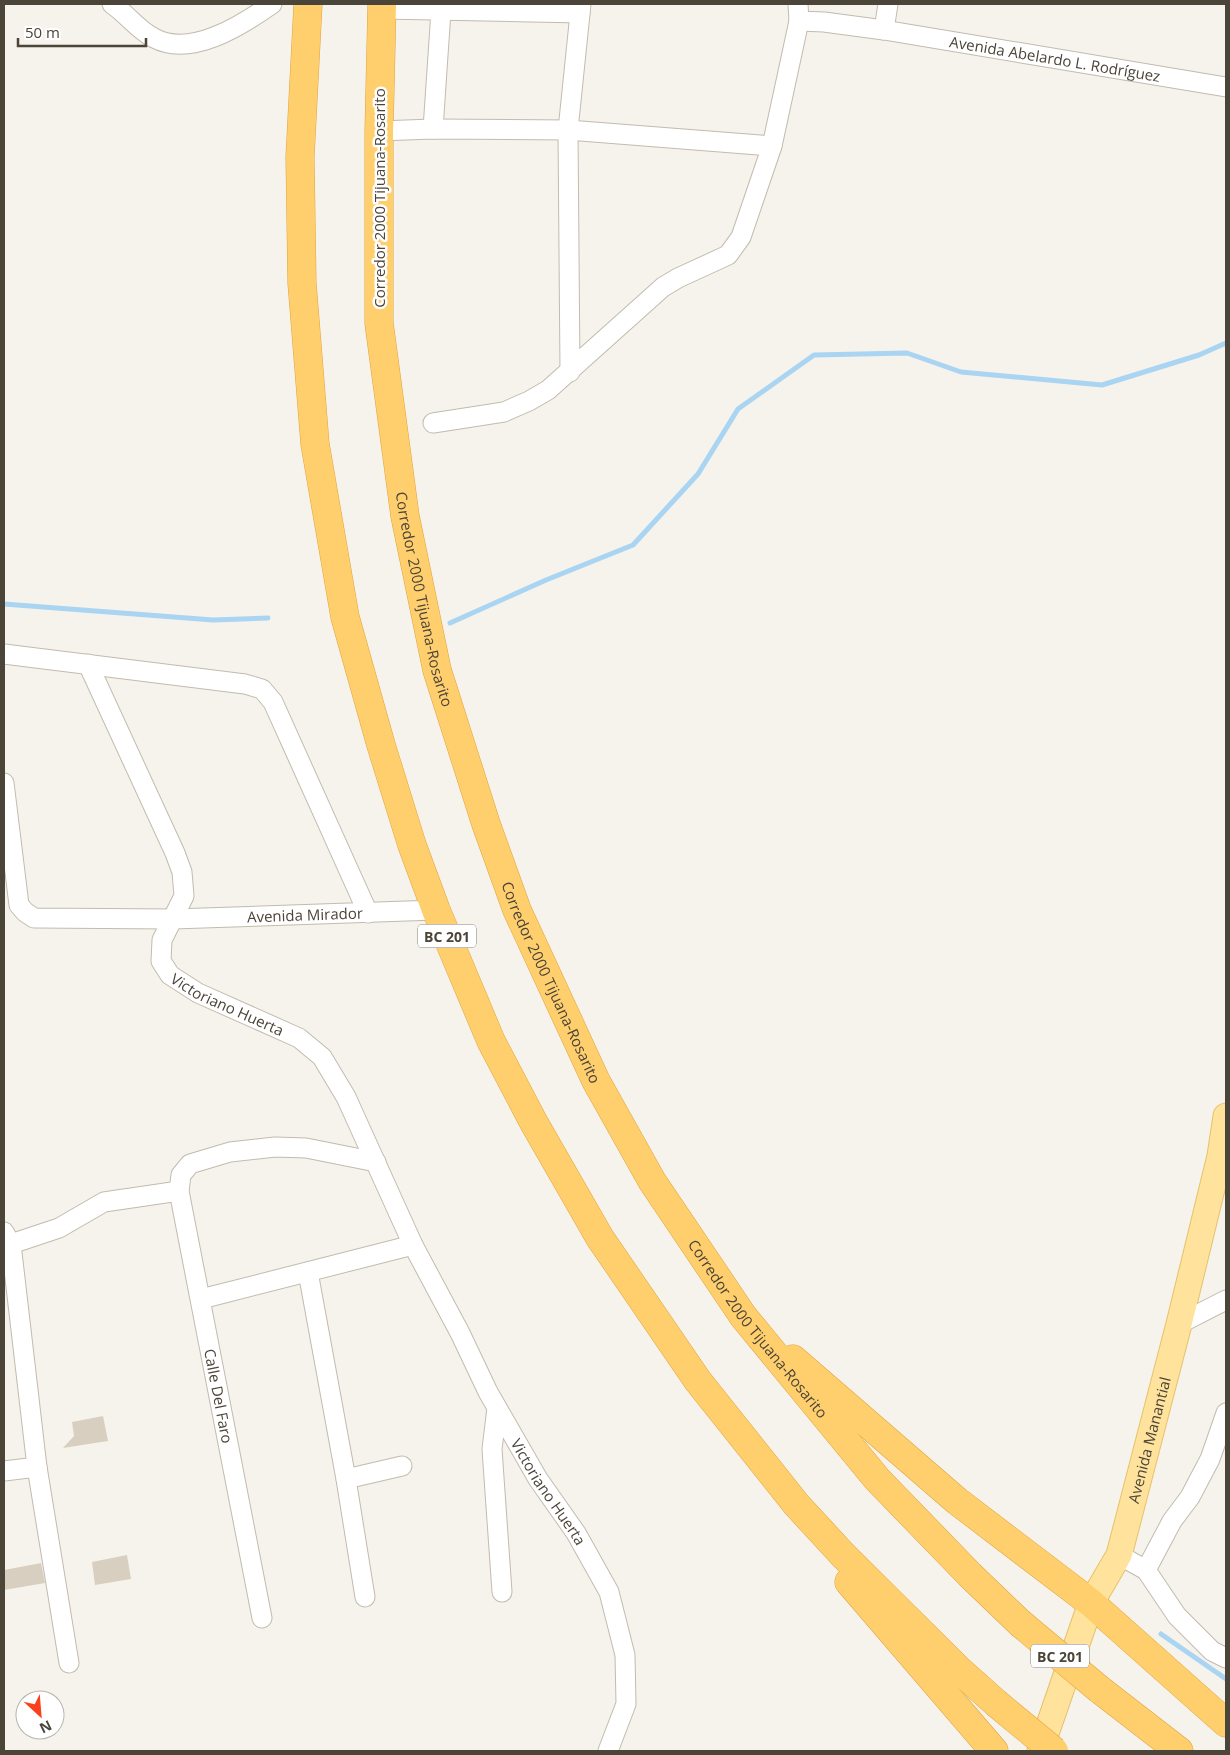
<svg xmlns="http://www.w3.org/2000/svg" width="1230" height="1755" viewBox="0 0 1230 1755" font-family="'Open Sans',sans-serif">
<style>
.lines{fill:none;stroke-linecap:round;stroke-linejoin:round}
.stream{stroke:#a9d4f2;stroke-width:5}
.building{fill:#d8cfc1}
.minor-casing{stroke:#c2bbae;stroke-width:21}
.major-casing{stroke:#e6c16a;stroke-width:27}
.highway-casing{stroke:#e0a43c;stroke-width:29}
.minor{stroke:#fff;stroke-width:19}
.major{stroke:#ffe39c;stroke-width:25}
.highway{stroke:#ffcf6e;stroke-width:28}
.highway-bridge-casing{stroke:#e0a43c;stroke-width:29;stroke-linecap:butt}
.highway-bridge{stroke:#ffcf6e;stroke-width:28}
.labels{text-anchor:middle;dominant-baseline:central;stroke-width:5;stroke-linejoin:round;paint-order:stroke}
.shield{fill:#fff;stroke:#817c74;stroke-width:1}
.shield-label{font-size:14px;font-weight:bold;fill:#4b4439}
.street-label{font-size:15px;fill:#4b4439;stroke:#fff}
</style>
<rect width="100%" height="100%" fill="#f6f3ec"/>
<g class="lines">
<path class="stream" d="M 4,604 L 213,620 L 268,618
M 450,623 L 546,580 L 633,545 L 698,474 L 738,409 L 814,355 L 907,353 L 961,372 L 1102,385 L 1199,355 L 1226,343
M 1161,1634 L 1226,1679"/>
</g>
<path class="building" d="M 103,1416 L 108,1441 L 63,1448 L 74,1436 L 72,1422 Z
M 127,1555 L 131,1579 L 95,1585 L 92,1562 Z
M 41,1563 L 45,1583 L 4,1590 L 4,1570 Z"/>
<g class="lines">
<g class="minor-casing">
<g id="minor">
<path d="M 112,4 C 127,14 138,30 154,38 C 191,58 242,25 272,4"/>
<path id="s1" d="M 798,4 L 799,21 L 824,22 L 884,30 L 1226,87"/>
<path d="M 382,9 L 580,13"/>
<path d="M 884,30 L 888,4"/>
<path d="M 433,129 L 441,11"/>
<path d="M 379,131 L 433,129 L 568,130 L 772,146"/>
<path d="M 570,372 L 568,130 L 581,4"/>
<path d="M 433,423 L 504,412 L 529,401 L 548,390 L 663,287 L 678,278 L 728,255 L 741,237 L 772,146 L 799,21"/>
<path d="M 4,654 L 245,684 L 262,689 L 273,702 L 368,913"/>
<path id="s2" d="M 88,664 L 175,853 L 182,872 L 184,896 L 162,940 L 161,961 L 170,975 L 198,993 L 299,1038 L 322,1057 L 346,1097 L 413,1245 L 460,1333 L 488,1392 L 538,1479 L 576,1533 L 609,1592 L 625,1655 L 626,1704 L 608,1751"/>
<path id="s3" d="M 4,783 L 19,905 L 25,912 L 34,918 L 173,919 L 436,910"/>
<path d="M 4,1232 L 11,1244 L 37,1467 L 69,1663"/>
<path d="M 11,1244 L 59,1228 L 104,1202 L 179,1191"/>
<path d="M 308,1272 L 346,1479 L 365,1597"/>
<path d="M 201,1299 L 413,1245"/>
<path d="M 1179,1324 L 1226,1300"/>
<path d="M 497,1408 L 492,1449 L 502,1592"/>
<path d="M 4,1471 L 37,1467"/>
<path d="M 346,1479 L 402,1466"/>
<path d="M 1119,1555 L 1146,1570 L 1177,1616 L 1212,1651 L 1226,1658"/>
<path d="M 1146,1570 L 1172,1521 L 1190,1497 L 1210,1459 L 1226,1413"/>
<path d="M 262,1618 L 179,1191 L 181,1175 L 190,1164 L 230,1152 L 275,1147 L 306,1148 L 376,1162"/>
</g>
</g>
<g class="major-casing">
<g id="major">
<path id="s4" d="M 1040,1751 L 1091,1603 L 1119,1555 L 1179,1324 L 1220,1156 L 1226,1116"/>
</g>
</g>
<g class="highway-casing">
<g id="highway">
<path d="M 308,4 L 300,157 L 302,283 L 315,444 L 345,617 L 381,745 L 412,845 L 436,910 L 491,1041 L 534,1123 L 600,1238 L 698,1381 L 796,1504 L 843,1555 L 958,1669 L 996,1703"/>
<path id="s5" d="M 382,4 L 379,131 L 379,323 L 405,516 L 437,670 L 486,824 L 517,910 L 596,1081 L 652,1181 L 743,1316 L 877,1479 L 970,1575 L 1020,1623"/>
<path d="M 793,1359 L 957,1501 L 1091,1603 L 1226,1723"/>
<path d="M 849,1582 L 994,1751"/>
<path d="M 1099,1689 L 1179,1751"/>
</g>
</g>
<use href="#minor" class="minor"/>
<use href="#major" class="major"/>
<use href="#highway" class="highway"/>
<g class="highway-bridge-casing">
<path id="highway-bridge" d="M 1020,1623 L 1099,1689
M 996,1703 L 1054,1751"/>
</g>
<use href="#highway-bridge" class="highway-bridge"/>
</g>
<g class="labels">
<g class="shield">
<rect x="418" y="924.5" width="58" height="23" rx="4"/>
<rect x="1031" y="1644.5" width="58" height="23" rx="4"/>
</g>
<g class="shield-label">
<text x="447" y="936">BC 201</text>
<text x="1060" y="1656">BC 201</text>
</g>
<g class="street-label">
<text stroke="none"><textPath href="#s1" startOffset="276">Avenida Abelardo L. Rodríguez</textPath></text>
<text transform="translate(379 198) rotate(-90)">Corredor 2000 Tijuana-Rosarito</text>
<text stroke="none"><textPath href="#s5" startOffset="599">Corredor 2000 Tijuana-Rosarito</textPath></text>
<text stroke="none"><textPath href="#s3" startOffset="414">Avenida Mirador</textPath></text>
<text stroke="none"><textPath href="#s5" startOffset="1004">Corredor 2000 Tijuana-Rosarito</textPath></text>
<text stroke="none"><textPath href="#s2" startOffset="404">Victoriano Huerta</textPath></text>
<text stroke="none"><textPath href="#s5" startOffset="1409">Corredor 2000 Tijuana-Rosarito</textPath></text>
<text transform="translate(219 1396) rotate(79)">Calle Del Faro</text>
<text stroke="none"><textPath href="#s4" startOffset="331">Avenida Manantial</textPath></text>
<text stroke="none"><textPath href="#s2" startOffset="1004">Victoriano Huerta</textPath></text>
</g>
</g>
<rect width="1230" height="1755" fill="none" stroke="#4b4439" stroke-width="10"/>
<g transform="translate(40 1715) rotate(154)"><circle r="24" fill="#ffffff" stroke="#b7b4b0"/>
<path d="M0-4L9 19L0 12L-9 19Z" fill="#fc3f1d"/>
<text y="-8" font-size="14" font-weight="bold" text-anchor="middle" fill="#4b4439">N</text>
</g>
<path d="M18 38v8h128v-8" fill="none" stroke="#4b4439" stroke-width="2.5"/>
<text x="25" y="38" font-size="15" fill="#4b4439" stroke="#ffffff" stroke-width="4" paint-order="stroke">50 m</text>
</svg>
